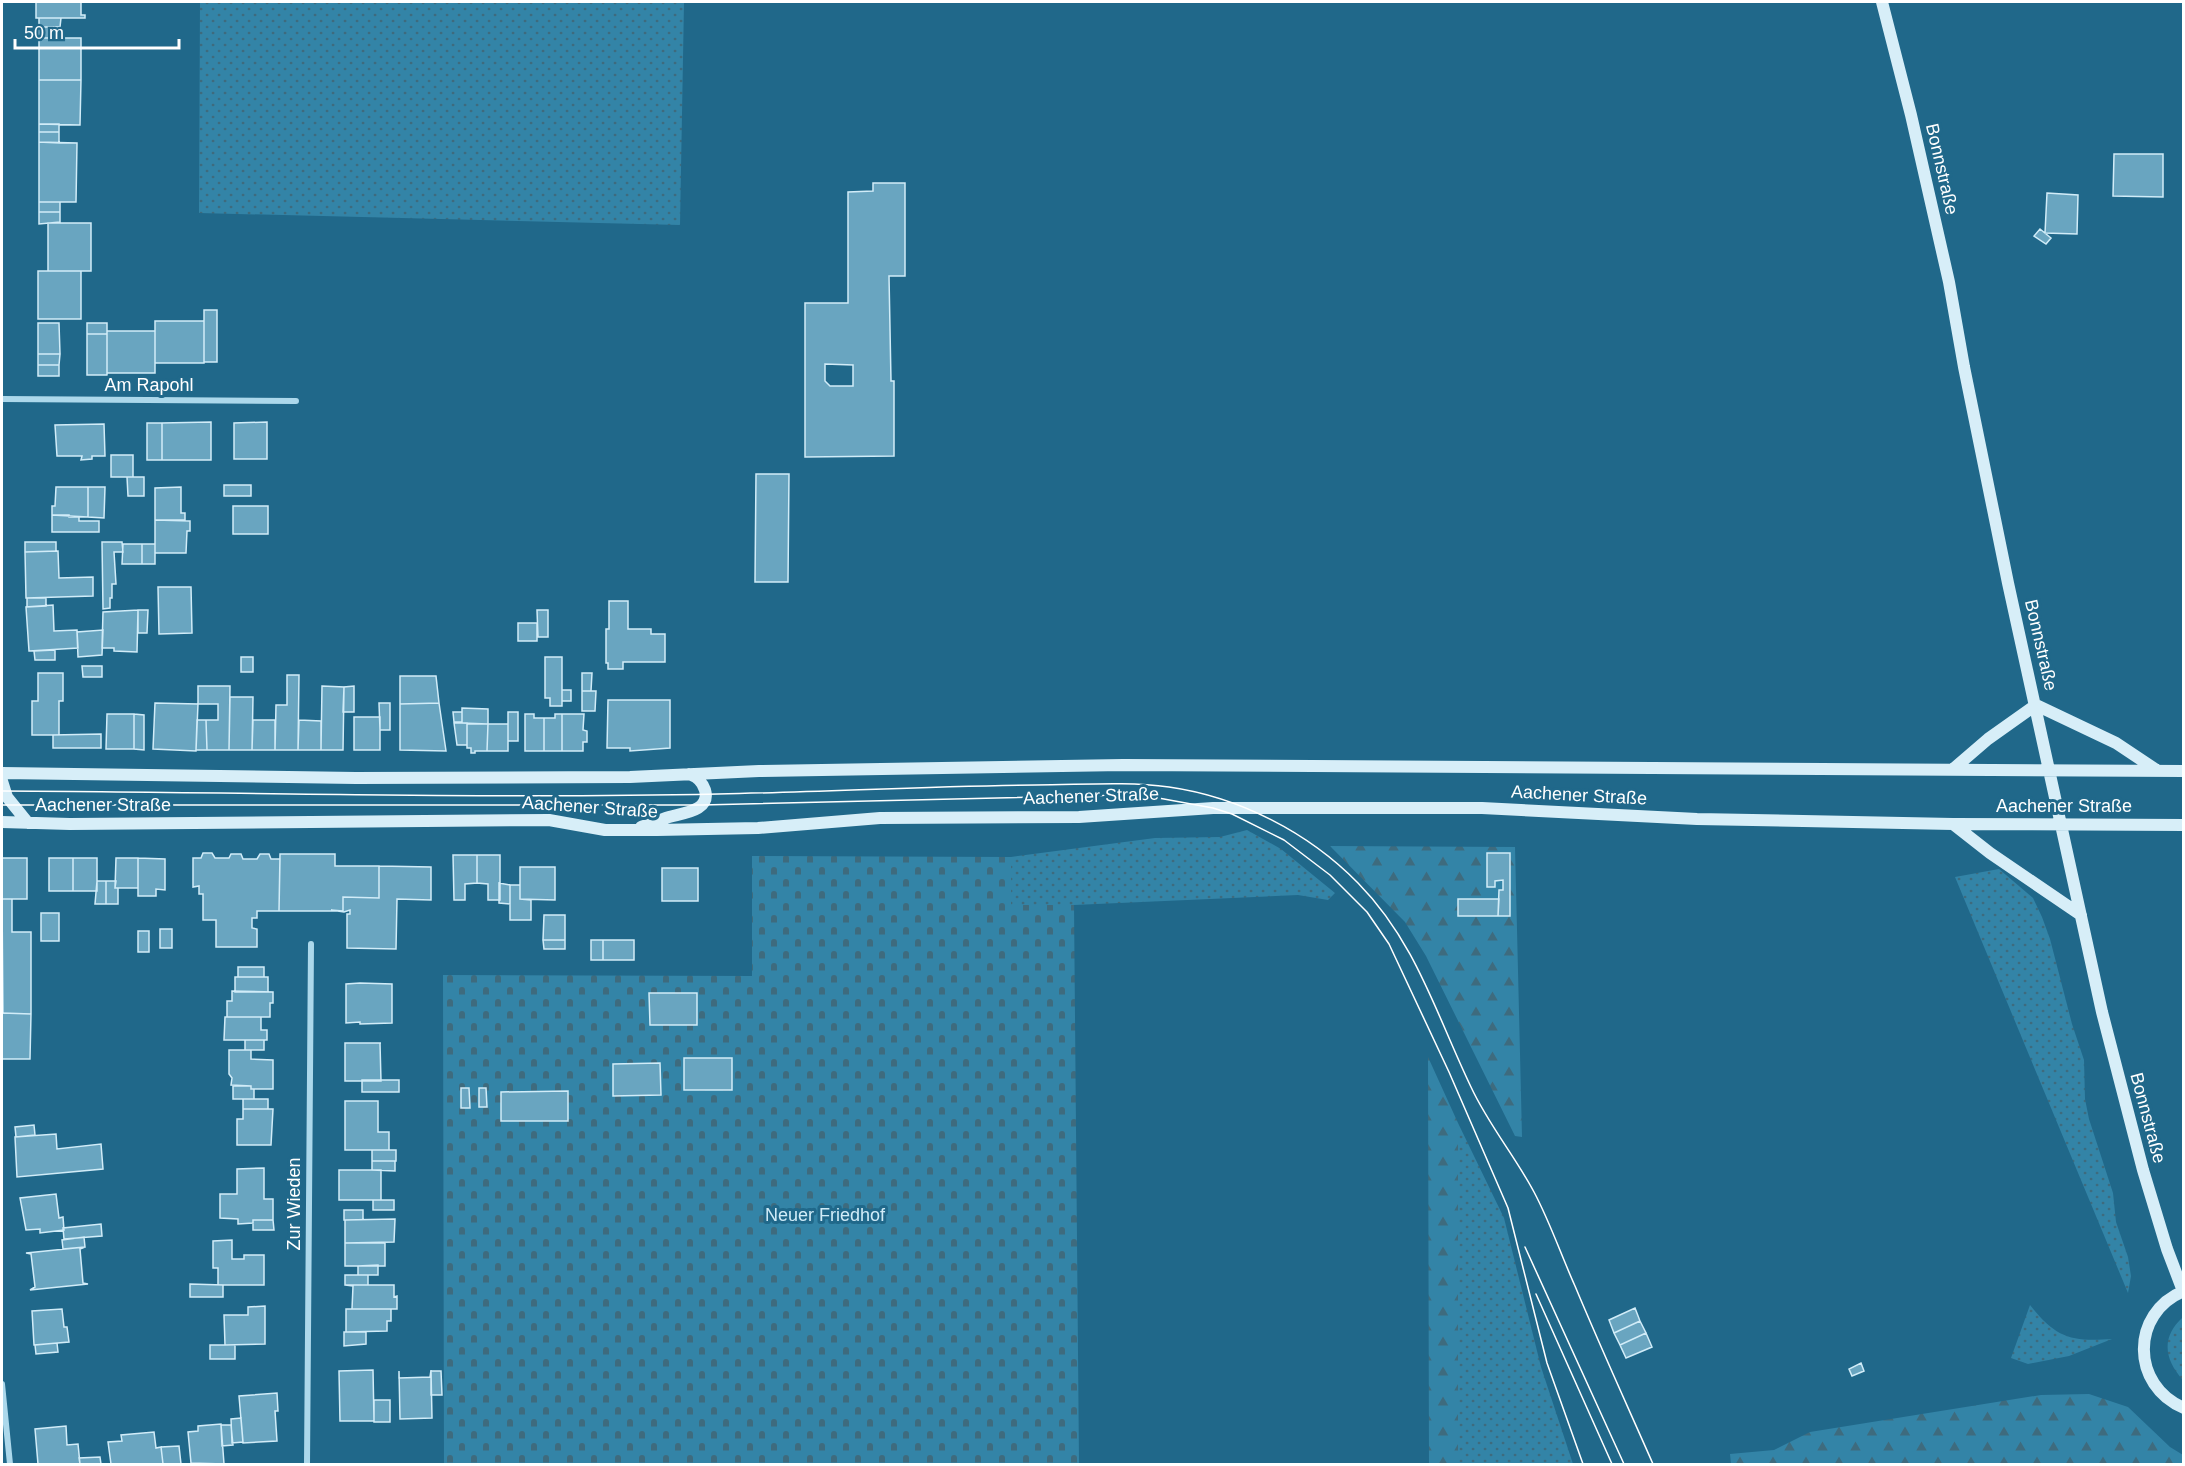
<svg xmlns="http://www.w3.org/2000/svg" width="2185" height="1466" viewBox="0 0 2185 1466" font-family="Arial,sans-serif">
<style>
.grass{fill:url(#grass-dots)}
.forest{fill:url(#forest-firs)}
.cemetery{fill:url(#cemetery-stones)}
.building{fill:#69a5c0;stroke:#d1ecf8;stroke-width:1.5;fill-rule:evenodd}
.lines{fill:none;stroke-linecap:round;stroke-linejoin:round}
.street{stroke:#acd8eb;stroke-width:6}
.secondary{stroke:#d7eef8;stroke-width:12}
.tram{stroke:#fff;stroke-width:1.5}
.labels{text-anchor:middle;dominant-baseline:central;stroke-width:6;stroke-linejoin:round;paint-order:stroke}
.street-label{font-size:18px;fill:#fff;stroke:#20688a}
.park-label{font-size:18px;fill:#d1ecf8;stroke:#20688a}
</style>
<defs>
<pattern id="grass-dots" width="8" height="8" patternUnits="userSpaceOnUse" patternTransform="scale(1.5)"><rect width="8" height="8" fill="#3384a7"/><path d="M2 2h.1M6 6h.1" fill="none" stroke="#3e6b7e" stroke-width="1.8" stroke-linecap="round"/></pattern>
<pattern id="forest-firs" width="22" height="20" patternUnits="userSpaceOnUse" patternTransform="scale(1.5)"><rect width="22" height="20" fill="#3384a7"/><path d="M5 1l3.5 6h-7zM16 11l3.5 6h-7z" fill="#3e6b7e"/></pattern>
<pattern id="cemetery-stones" width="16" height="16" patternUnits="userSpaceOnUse" patternTransform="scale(1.5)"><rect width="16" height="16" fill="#3384a7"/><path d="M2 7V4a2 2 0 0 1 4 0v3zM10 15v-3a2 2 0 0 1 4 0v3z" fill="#3e6b7e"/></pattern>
</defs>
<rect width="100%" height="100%" fill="#20688a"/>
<path class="grass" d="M 200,2 L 684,2 L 680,225 L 199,213 Z
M 1247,830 L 1281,849 L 1335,893 L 1328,900 L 1298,895 L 1074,905 L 1010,905 L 1011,857 L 1155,838 L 1220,837 Z
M 1999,869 L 2033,898 L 2042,917 L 2050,939 L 2072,1024 L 2084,1060 L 2085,1099 L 2089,1119 L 2113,1193 L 2116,1222 L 2128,1257 L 2131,1276 L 2128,1293 L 1955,877 Z
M 1458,1123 L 1504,1218 L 1541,1367 L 1573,1464 L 1458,1464 Z
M 2030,1305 C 2056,1338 2071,1342 2112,1339 L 2069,1356 L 2028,1364 L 2011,1358 Z
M 2183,1317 L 2183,1380 C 2164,1359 2161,1337 2183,1317 Z"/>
<path class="forest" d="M 1330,846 L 1515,847 L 1522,1137 L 1515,1136 L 1426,956 L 1405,922 Z
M 1428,1057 L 1458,1123 L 1458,1464 L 1429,1464 Z
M 2089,1394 L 2128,1407 L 2170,1447 L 2183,1455 L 2183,1464 L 1731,1464 L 1730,1454 L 1774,1450 L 1810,1432 L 2041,1395 Z"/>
<path class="cemetery" d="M 752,856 L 1011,857 L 1011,905 L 1074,905 L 1079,1464 L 444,1464 L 443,975 L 752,976 Z"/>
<path class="building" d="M 36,2 L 81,2 L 81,15 L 85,15 L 85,18 L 36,18 Z
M 39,18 L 61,18 L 60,27 L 39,27 Z
M 39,27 L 60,27 L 60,38 L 39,38 Z
M 39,38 L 81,38 L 81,80 L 39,80 Z
M 39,80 L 81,80 L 80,125 L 39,124 Z
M 39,124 L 59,124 L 59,132 L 39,132 Z
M 39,132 L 59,132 L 59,143 L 39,142 Z
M 39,142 L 77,143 L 76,202 L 39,202 Z
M 2114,154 L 2163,154 L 2163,197 L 2113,196 Z
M 873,183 L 905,183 L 905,276 L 889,276 L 891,381 L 894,381 L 894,456 L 805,457 L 805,303 L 848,303 L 848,192 L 873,191 ZM 825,364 L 853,365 L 853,386 L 830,386 L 825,381 Z
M 2047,193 L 2078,195 L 2077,234 L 2045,233 Z
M 39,202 L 60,202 L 60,212 L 39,212 Z
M 39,212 L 60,212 L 60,222 L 39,224 Z
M 48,223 L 91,223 L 91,271 L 48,271 Z
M 2040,229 L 2051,238 L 2046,244 L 2034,236 Z
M 38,271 L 81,271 L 81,319 L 38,319 Z
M 204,310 L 217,310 L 217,362 L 204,362 Z
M 155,321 L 204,321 L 204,363 L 155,363 Z
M 38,323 L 59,323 L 60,354 L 38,354 Z
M 87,323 L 107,323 L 107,334 L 87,334 Z
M 107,331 L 155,331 L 155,373 L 107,373 Z
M 87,334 L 107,334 L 107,375 L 87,375 Z
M 38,354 L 60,354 L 59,365 L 38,365 Z
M 38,365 L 59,365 L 59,376 L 38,376 Z
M 211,422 L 211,460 L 162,460 L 162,423 Z
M 267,422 L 267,459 L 234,459 L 234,423 Z
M 147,423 L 162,423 L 162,460 L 147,460 Z
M 104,424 L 105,456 L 92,456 L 92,459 L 81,460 L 82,456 L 57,456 L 55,425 Z
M 111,455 L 133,455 L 133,477 L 111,477 Z
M 756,474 L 789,474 L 788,582 L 755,582 Z
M 127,477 L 144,477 L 144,496 L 128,496 Z
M 224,485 L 251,485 L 251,496 L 224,496 Z
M 56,487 L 88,487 L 88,517 L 52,515 L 52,506 L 55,506 Z
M 88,487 L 105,487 L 104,518 L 88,517 Z
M 181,487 L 181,513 L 185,513 L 185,520 L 155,520 L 155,488 Z
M 233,506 L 268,506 L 268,534 L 233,534 Z
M 52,515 L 69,515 L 69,517 L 79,517 L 79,521 L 99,521 L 99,532 L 52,532 Z
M 155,520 L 190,521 L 190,531 L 187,531 L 186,553 L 155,553 Z
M 25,542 L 56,542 L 56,551 L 25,552 Z
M 102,542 L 122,542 L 123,552 L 114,552 L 116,584 L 112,584 L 112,598 L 110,598 L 110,608 L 103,609 Z
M 123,544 L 142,544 L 142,564 L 122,564 Z
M 142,544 L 155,544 L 155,564 L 142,564 Z
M 58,551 L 59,578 L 93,577 L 93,596 L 26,598 L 25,552 Z
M 158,587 L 191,587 L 192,633 L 159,634 Z
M 27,598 L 46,598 L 46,606 L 27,607 Z
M 609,601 L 628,601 L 628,629 L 651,629 L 651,634 L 665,634 L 665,662 L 623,662 L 623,669 L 608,669 L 608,663 L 606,663 L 606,629 L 609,629 Z
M 53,605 L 54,631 L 77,630 L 78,648 L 29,651 L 26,607 Z
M 138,610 L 148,610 L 147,633 L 138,633 Z
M 138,610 L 137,652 L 114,651 L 114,648 L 102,648 L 103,612 Z
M 537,610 L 548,610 L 548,637 L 538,637 Z
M 518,623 L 537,623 L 537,641 L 518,641 Z
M 103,630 L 102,655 L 78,657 L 77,632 Z
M 55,650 L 55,660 L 35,660 L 34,651 Z
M 241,657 L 253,657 L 253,672 L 241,672 Z
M 545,657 L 562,657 L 562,706 L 550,706 L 550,698 L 545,698 Z
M 82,666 L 102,666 L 102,677 L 83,677 Z
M 38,673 L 63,673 L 63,701 L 59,701 L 59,735 L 32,735 L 32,701 L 38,701 Z
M 582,673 L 592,673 L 591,691 L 582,691 Z
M 287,675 L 299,675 L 298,750 L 275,750 L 276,705 L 287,705 Z
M 400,676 L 436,676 L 439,703 L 400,704 Z
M 198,686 L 230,686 L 229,750 L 207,750 L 206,720 L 218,720 L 218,704 L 198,704 Z
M 322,686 L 344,687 L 343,750 L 321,750 Z
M 354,686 L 354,712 L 343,712 L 344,687 Z
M 562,690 L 571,690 L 571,701 L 562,701 Z
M 582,691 L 596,691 L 595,711 L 582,711 Z
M 230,697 L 253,697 L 252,750 L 229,750 Z
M 608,700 L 670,700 L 670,748 L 630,751 L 630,748 L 607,748 Z
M 155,703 L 198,704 L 196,751 L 153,749 Z
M 379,703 L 390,703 L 390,730 L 380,730 Z
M 439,703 L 446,751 L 400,750 L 400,704 Z
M 462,708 L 488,709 L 488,724 L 462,723 Z
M 453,712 L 462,712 L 462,722 L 454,722 Z
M 508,712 L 518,712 L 518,741 L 508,741 Z
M 107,714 L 134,714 L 134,749 L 106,749 Z
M 134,714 L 144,715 L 144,750 L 134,749 Z
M 525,714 L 534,714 L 534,718 L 544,718 L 544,751 L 525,751 Z
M 555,714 L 562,714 L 562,751 L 544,751 L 544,718 L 555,718 Z
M 562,714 L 584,714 L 583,730 L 587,731 L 587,742 L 583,742 L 583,751 L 562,751 Z
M 354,717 L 380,717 L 380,750 L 354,750 Z
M 197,720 L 206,720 L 207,750 L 196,750 Z
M 253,720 L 275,720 L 275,750 L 252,750 Z
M 299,720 L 321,721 L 321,750 L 298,750 Z
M 454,723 L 467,723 L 467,745 L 457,745 Z
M 467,724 L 488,724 L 487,751 L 475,751 L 475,753 L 471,753 L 471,748 L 467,748 Z
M 488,724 L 508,724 L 508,751 L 487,751 Z
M 101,734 L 101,748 L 53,748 L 53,735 Z
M 203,853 L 212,853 L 215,858 L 229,858 L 231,854 L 241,854 L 243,859 L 257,859 L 260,854 L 269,854 L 271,859 L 280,859 L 279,911 L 257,911 L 257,918 L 252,918 L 252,928 L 257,929 L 257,947 L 216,947 L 216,920 L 203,920 L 203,894 L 199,894 L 199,886 L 193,887 L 193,858 L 201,858 Z
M 1487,853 L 1510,853 L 1510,916 L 1498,916 L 1499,890 L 1503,890 L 1503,880 L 1495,881 L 1495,887 L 1487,887 Z
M 280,854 L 335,854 L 335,866 L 379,866 L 379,898 L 343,897 L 343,911 L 279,911 Z
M 453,855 L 477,855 L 477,883 L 465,884 L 465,900 L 454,900 Z
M 477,855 L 500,855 L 500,900 L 488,900 L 488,884 L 477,883 Z
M 2,858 L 27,858 L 27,899 L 2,899 Z
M 49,858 L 73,858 L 73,891 L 49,891 Z
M 73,858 L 97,858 L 97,891 L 73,891 Z
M 116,858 L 138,858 L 138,888 L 115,888 Z
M 138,858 L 165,859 L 165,890 L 156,889 L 156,896 L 138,896 Z
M 379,866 L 431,867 L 431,900 L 397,899 L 396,949 L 347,948 L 347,914 L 350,914 L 350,910 L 344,912 L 331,910 L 343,911 L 343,897 L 379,898 Z
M 520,867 L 555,867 L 555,900 L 520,899 Z
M 662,868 L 698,868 L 698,901 L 662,901 Z
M 97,881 L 106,881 L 106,904 L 95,904 Z
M 106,881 L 116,881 L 115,888 L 118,888 L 118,904 L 106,904 Z
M 499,883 L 510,885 L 510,904 L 499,903 Z
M 510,885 L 520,885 L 520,899 L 531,900 L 531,920 L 510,920 Z
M 2,899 L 12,899 L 12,932 L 31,932 L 31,1014 L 3,1013 Z
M 1458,899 L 1499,899 L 1498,916 L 1458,916 Z
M 41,913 L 59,913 L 59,941 L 41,941 Z
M 544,915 L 565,915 L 565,940 L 543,940 Z
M 160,929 L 172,929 L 172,948 L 160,948 Z
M 138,931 L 149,931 L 149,952 L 138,952 Z
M 543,940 L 565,940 L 565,949 L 544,949 Z
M 591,940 L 603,940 L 603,960 L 591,960 Z
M 603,940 L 634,940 L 634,960 L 603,960 Z
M 238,967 L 264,967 L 264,977 L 238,977 Z
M 235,977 L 268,977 L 268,992 L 235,992 Z
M 360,983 L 392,984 L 392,1023 L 360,1024 L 360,1022 L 346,1023 L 346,984 Z
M 232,991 L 273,992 L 273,1003 L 270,1003 L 270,1017 L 227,1017 L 227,1001 L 232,1001 Z
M 649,993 L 697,993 L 697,1025 L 650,1025 Z
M 2,1013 L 31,1014 L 30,1059 L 2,1059 Z
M 225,1017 L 261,1017 L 261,1030 L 267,1030 L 267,1040 L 224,1040 Z
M 245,1040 L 264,1040 L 264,1050 L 245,1050 Z
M 345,1043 L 381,1043 L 380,1043 L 381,1081 L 345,1081 Z
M 229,1050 L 251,1050 L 251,1059 L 273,1060 L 273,1089 L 251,1089 L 251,1086 L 231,1085 L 232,1078 L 229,1074 Z
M 684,1058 L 732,1058 L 732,1090 L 684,1090 Z
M 660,1063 L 661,1095 L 613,1096 L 613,1064 Z
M 362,1080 L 399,1080 L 399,1092 L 362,1092 Z
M 233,1086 L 251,1086 L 251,1089 L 254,1089 L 254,1099 L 233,1099 Z
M 461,1088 L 469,1088 L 470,1108 L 461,1108 Z
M 479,1088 L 486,1088 L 487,1107 L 479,1107 Z
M 568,1091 L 568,1121 L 501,1121 L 501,1092 Z
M 243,1099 L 268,1099 L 268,1109 L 243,1109 Z
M 345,1101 L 378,1101 L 378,1132 L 389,1132 L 389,1150 L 345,1150 Z
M 243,1109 L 273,1109 L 271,1145 L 237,1145 L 237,1119 L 243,1119 Z
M 34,1125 L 35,1135 L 16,1137 L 15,1127 Z
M 56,1134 L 57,1149 L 101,1144 L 103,1169 L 17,1177 L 15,1137 Z
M 372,1150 L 396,1150 L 396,1161 L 372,1161 Z
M 372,1161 L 395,1161 L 395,1171 L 372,1170 Z
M 264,1168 L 264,1199 L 273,1199 L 273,1220 L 253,1220 L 253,1223 L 238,1224 L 238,1219 L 220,1218 L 220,1194 L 237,1194 L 237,1169 Z
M 339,1170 L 381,1170 L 381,1200 L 339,1200 Z
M 56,1194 L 59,1218 L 63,1217 L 64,1230 L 40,1233 L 40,1229 L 26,1230 L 20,1198 Z
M 373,1200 L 394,1200 L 394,1210 L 373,1210 Z
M 344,1210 L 363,1210 L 363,1220 L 344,1220 Z
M 395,1219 L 394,1242 L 345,1243 L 345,1220 Z
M 253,1220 L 273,1220 L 274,1230 L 253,1230 Z
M 101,1224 L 102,1236 L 64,1239 L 63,1228 Z
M 84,1237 L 85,1247 L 63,1249 L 62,1240 Z
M 232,1240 L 232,1259 L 244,1259 L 244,1255 L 264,1255 L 264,1285 L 218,1285 L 218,1268 L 213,1268 L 213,1241 Z
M 345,1243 L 385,1243 L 385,1266 L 345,1266 Z
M 85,1247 L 80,1249 L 83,1283 L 88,1284 L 30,1290 L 35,1287 L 31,1254 L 26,1253 Z
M 378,1265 L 378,1275 L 358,1275 L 358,1266 Z
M 345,1275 L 368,1275 L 368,1285 L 345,1285 Z
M 190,1284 L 223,1285 L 223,1297 L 190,1297 Z
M 345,1285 L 394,1285 L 394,1297 L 397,1296 L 397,1309 L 352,1309 L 353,1286 Z
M 265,1306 L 265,1344 L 225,1345 L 224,1315 L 248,1315 L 248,1307 Z
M 1635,1308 L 1640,1321 L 1614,1333 L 1609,1320 Z
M 62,1309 L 64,1327 L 67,1327 L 69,1342 L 34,1345 L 32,1311 Z
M 346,1309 L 391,1309 L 391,1321 L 387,1321 L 387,1331 L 346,1332 Z
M 1640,1321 L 1646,1333 L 1620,1345 L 1614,1333 Z
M 344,1332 L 366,1332 L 366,1344 L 344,1346 Z
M 1646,1333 L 1652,1347 L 1626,1358 L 1620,1345 Z
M 57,1343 L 58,1352 L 36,1354 L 35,1345 Z
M 210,1345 L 235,1345 L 235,1359 L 210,1359 Z
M 1861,1363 L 1864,1371 L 1852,1376 L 1849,1369 Z
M 373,1370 L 374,1421 L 340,1421 L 339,1371 Z
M 431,1370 L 432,1418 L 400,1419 L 399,1371 L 399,1378 L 430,1377 Z
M 431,1371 L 441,1371 L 442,1395 L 431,1395 Z
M 277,1393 L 278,1411 L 275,1411 L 277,1441 L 243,1443 L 239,1396 Z
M 374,1400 L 390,1400 L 390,1422 L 374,1422 Z
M 241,1418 L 243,1442 L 232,1443 L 231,1419 Z
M 221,1424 L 224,1464 L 191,1463 L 188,1432 L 198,1431 L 198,1426 Z
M 221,1425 L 231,1425 L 233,1445 L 222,1446 Z
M 66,1426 L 67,1445 L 78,1444 L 80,1464 L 38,1464 L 35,1429 Z
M 154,1432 L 156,1448 L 161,1447 L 163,1464 L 111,1464 L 108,1442 L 122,1441 L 121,1435 Z
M 179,1446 L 181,1464 L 163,1464 L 161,1447 Z
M 100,1457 L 101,1464 L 80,1464 L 79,1458 Z"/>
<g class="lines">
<path class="street" d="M 2,399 L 296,401
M 2,1384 L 10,1464
M 307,1464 L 311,944"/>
<path class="secondary" d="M 1882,2 L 1911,115 L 1949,282 L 1964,367 L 2008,583 L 2102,1012 L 2143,1170 L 2167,1249 L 2183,1291
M 2036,705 L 2116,743 L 2158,771
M 1952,770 L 1988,739 L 2036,705
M 2,773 L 356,778 L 630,777 L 759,771 L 1123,765 L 2184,771
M 2,781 L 7,797 L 28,823
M 2,822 L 70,824 L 549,820 L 605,830 L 657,830 L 758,828 L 880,818 L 1079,817 L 1213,808 L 1482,808 L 1697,819 L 1953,824 L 2184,825
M 1953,824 L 1990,853 L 2081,915
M 641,827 C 650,824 659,820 669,817 C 683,813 711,811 705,790 C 702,781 697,777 689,774
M 2184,1291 C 2130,1313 2131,1386 2184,1408"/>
<path class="tram" d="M 2,791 C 240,792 480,799 718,794 C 824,792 930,786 1036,785 C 1080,785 1125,781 1169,787 C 1239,797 1308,832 1358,883 C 1416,942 1436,1014 1471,1087 C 1488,1124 1515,1156 1534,1192 C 1550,1222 1561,1255 1575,1286 C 1600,1346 1627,1405 1653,1464
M 2,805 L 702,805 L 1124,795 L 1153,797 L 1213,808 L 1232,814 L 1284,840 L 1330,875 L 1367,912 L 1389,944 L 1449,1072 L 1508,1208 L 1547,1363 L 1583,1464
M 1525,1247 L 1624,1464
M 1536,1294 L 1612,1464"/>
</g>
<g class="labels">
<g class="street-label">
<text transform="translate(1942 169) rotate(77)">Bonnstraße</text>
<text x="149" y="385">Am Rapohl</text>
<text transform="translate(2041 645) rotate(77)">Bonnstraße</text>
<text transform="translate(1579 795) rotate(3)">Aachener Straße</text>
<text transform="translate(1091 796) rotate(-2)">Aachener Straße</text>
<text x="103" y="805">Aachener Straße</text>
<text x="2064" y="806">Aachener Straße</text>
<text transform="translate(590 807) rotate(4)">Aachener Straße</text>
<text transform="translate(2148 1118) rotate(75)">Bonnstraße</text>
<text transform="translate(294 1204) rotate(-90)">Zur Wieden</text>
</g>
<g class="park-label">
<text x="825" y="1215">Neuer Friedhof</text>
</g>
</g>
<rect width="2185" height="1466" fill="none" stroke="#ffffff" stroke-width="6"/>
<path d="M15 39v9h164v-9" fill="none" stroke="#ffffff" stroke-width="3"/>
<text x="24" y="39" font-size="18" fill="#ffffff" stroke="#20688a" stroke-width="4.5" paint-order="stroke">50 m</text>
</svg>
